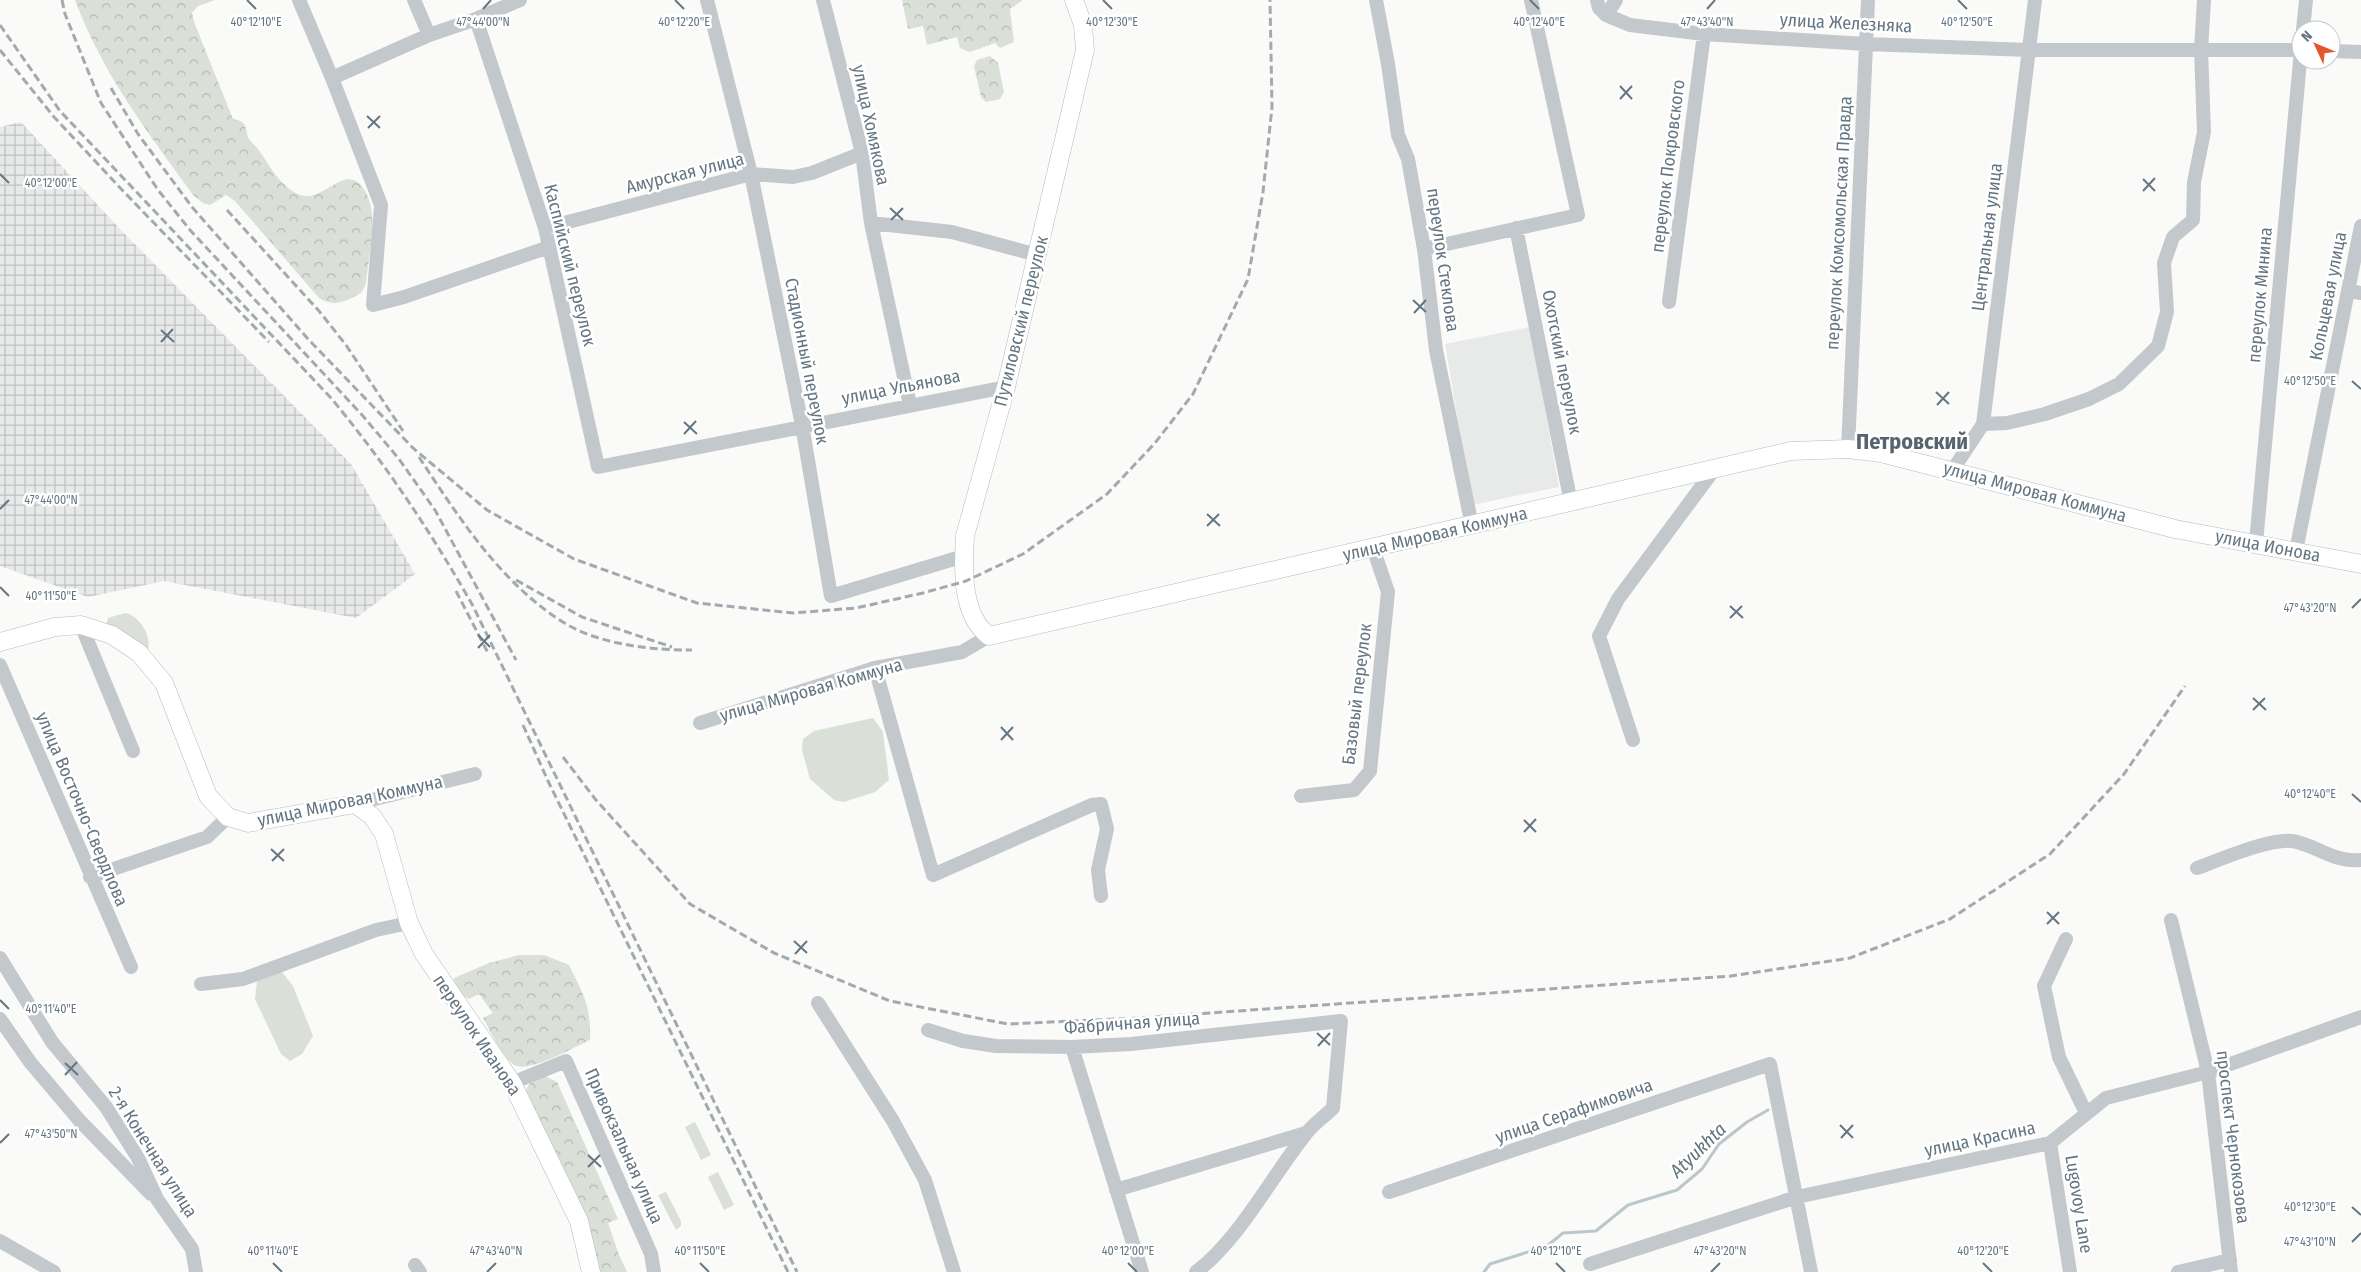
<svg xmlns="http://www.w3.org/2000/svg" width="2361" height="1272" viewBox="0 0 2361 1272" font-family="'Fira Sans Condensed',sans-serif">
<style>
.built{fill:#e8e9e9}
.industrial{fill:url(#industrial-grid)}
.grass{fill:#dadfd7}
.forest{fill:url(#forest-crowns)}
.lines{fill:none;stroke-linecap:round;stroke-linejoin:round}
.stream{stroke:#bbc7cb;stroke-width:3}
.major-casing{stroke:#b5babe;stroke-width:19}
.minor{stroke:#c3c8cc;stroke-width:14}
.major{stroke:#fff;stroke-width:18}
.rail{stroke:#a2aab0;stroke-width:3;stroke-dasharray:8 4;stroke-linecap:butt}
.ticks{fill:none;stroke:#657683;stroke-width:2}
.labels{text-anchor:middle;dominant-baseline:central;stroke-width:5;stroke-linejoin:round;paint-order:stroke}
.street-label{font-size:18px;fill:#657683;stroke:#fff}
.water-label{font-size:19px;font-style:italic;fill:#60757c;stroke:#fff}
.district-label{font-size:22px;font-weight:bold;fill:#57646e;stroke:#fff}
.ticks-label{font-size:12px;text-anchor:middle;fill:#657683;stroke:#fff;stroke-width:5;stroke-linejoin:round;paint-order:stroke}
</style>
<defs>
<pattern id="industrial-grid" width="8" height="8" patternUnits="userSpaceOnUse" patternTransform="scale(1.25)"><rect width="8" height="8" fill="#e8e9e9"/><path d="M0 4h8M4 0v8" fill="none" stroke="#c0c1c2"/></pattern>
<pattern id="forest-crowns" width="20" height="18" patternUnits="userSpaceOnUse" patternTransform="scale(1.25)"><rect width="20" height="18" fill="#dadfd7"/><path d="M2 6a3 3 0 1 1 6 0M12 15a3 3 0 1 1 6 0" fill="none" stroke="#b4b9b4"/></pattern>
</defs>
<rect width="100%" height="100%" fill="#fafaf8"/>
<path class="built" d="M 1530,327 L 1559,487 L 1472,505 L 1445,344 Z"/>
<path class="industrial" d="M 21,122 L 117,226 L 351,464 L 415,574 L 356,618 L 164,581 L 88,597 L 0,566 L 0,127 Z"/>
<path class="grass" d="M 125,613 C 139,615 152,636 148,650 L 130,636 L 106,625 L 108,618 Z
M 873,718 L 883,732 L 889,780 L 875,792 L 844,802 L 834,800 L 810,779 L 802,750 L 803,739 L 814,731 Z
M 282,972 L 293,986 L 313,1036 L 302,1054 L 290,1061 L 281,1054 L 255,999 L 257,982 L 265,975 Z
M 695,1122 L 711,1155 L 701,1160 L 685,1127 Z
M 718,1172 L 734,1205 L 724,1210 L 708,1177 Z
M 666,1192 L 681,1221 L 681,1226 L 676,1230 L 658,1195 Z"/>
<path class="forest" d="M 75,0 L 215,0 L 198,6 L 192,13 L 194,22 L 233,119 C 237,120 240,120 243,123 C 247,128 246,132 248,137 C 250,142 255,145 258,149 C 267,161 274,176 286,186 C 309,207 321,190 341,181 C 361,172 371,199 372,214 C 374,236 368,261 366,283 L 362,292 C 348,301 334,308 319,298 L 235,201 L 226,195 L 210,205 L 203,203 L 193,195 C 147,131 103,75 75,0 Z
M 902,0 L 1023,0 L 1010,9 L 1014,42 L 1000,48 L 995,43 L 970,52 L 960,48 L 957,37 L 927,45 L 923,26 L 908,29 Z
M 990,56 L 998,63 L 1004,92 L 1000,99 L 986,102 L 981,97 L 974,66 L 977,60 Z
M 519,955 L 544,955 L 569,965 C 584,996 591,1005 590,1040 C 575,1047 532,1071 517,1066 C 504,1062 490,1030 483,1018 L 493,1013 L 479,994 L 469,999 C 458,994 455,989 454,978 L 489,963 Z
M 545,1076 L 557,1082 L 618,1219 L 608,1223 L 619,1255 L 627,1272 L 597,1272 L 525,1094 C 528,1082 534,1080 545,1076 Z"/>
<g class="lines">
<path class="stream" d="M 1484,1272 L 1490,1264 L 1547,1246 L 1563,1233 L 1596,1231 L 1628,1205 L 1677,1190 L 1702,1169 L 1719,1144 L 1747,1122 L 1768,1110"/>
<g class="major-casing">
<path id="major" d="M 1074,0 L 1083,25 L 1085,50 L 1006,387 L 965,536 C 963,569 961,615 989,636 L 1791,451 L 1848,449 L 1881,453 L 2175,529 L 2361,564
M 0,642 L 55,627 L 81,625 L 112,635 L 139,653 L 164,683 L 208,796 L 228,817 L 248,823 L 355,804 L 372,816 L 384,834 L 409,923 L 424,954 L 512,1083 L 579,1221 L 591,1272"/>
</g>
<path class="minor" d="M 299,0 L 332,78 L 381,205 L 373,305 L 404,297 L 549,247
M 414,0 L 429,35
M 707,0 L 751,174 L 802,425 L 831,596 L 964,556
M 823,0 L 862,153 L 871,223 L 910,405
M 1376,0 L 1388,64 L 1398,135 L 1408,159 L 1424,249 L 1436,350 L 1472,526
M 1597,0 L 1599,8 L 1606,15 L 1630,25 L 1704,34 L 1866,44 L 2029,50 L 2301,50
M 1606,15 L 1616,0
M 476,19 L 545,228 L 598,467 L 1006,387
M 2303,30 L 2306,0
M 2331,51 L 2361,52
M 332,78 L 429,35 L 476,19 L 520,0
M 871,223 L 952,232 L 1037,255
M 545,228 L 751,174 L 793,177 L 812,173 L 862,153
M 1516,228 L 1571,503
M 1424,249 L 1578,215 L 1531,0
M 2349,291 L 2361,293
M 1669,302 L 1704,34
M 1983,424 L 2007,423 L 2045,414 L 2089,399 L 2119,384 L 2158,346 L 2167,312 L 2164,263 L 2173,237 L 2193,220 L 2194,182 L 2204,132 L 2201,50 L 2204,0
M 1848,449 L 1868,0
M 1952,471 L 1983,424 L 2035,0
M 2256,543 L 2301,50
M 2296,551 L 2361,226
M 81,625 L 133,751
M 0,665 L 131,967
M 875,668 L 933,875 L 1092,805 L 1101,804 L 1107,829 L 1098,870 L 1101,896
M 700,723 L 875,668 L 962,652 L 989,636
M 1633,740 L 1599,636 L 1618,599 L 1713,471
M 1301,796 L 1354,790 L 1370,771 L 1388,592 L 1373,548
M 355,804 L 475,774
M 2197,868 C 2219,860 2270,838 2292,841 C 2317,845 2334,863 2361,860
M 90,877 L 207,837 L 228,817
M 2171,920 L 2208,1072 L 2231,1272
M 2066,939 L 2044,986 L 2059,1057 L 2086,1113
M 0,958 L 52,1042 L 106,1107 L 138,1158 L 157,1199 L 192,1249 L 196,1272
M 201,984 L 243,979 L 376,930 L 409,923
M 818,1003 L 893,1121 L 925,1180 L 954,1272
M 0,1019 L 30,1062 L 79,1120 L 151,1194
M 928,1030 L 963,1041 L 996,1046 L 1072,1047 L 1131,1044 L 1341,1021 L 1333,1108 C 1324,1117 1312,1125 1305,1135 C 1272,1176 1238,1241 1196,1272
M 1072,1047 L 1142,1272
M 512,1083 L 566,1061 L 651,1254 L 654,1272
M 2050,1143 L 2070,1272
M 1116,1190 L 1306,1133
M 1389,1192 L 1770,1064 L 1811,1272
M 0,1241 L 54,1272
M 1590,1264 L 1797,1197 L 2050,1143 L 2106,1098 L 2208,1072 L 2361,1017
M 415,1265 L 420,1272
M 2178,1272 L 2230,1260"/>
<use href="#major" class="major"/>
<path class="rail" d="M 62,0 L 65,14 L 101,103 L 158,190 L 190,230 L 363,416 L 399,459 L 435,510 L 516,660
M 0,25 L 60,111 L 331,398 C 385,463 431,532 473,606 L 797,1272
M 0,50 L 54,117 L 124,192 L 269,342
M 111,88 L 138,134 L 192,207 L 308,339 L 413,448 L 487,510 L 574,559 L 697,603 L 793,613 L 856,608 L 923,593 L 966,581 L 1023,554 L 1107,494 L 1155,443 L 1193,394 L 1248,279 L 1263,192 L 1272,107 L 1270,0
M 227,210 L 319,311 L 346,345 L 403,431
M 419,457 C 459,518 502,585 566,624 C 602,645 652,650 692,650
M 516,580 L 582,617 L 672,647
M 456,591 L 488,653
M 523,725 L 548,781 L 788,1272
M 563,757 L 596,800 L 690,904 L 774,953 L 890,1001 L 1008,1024 L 1139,1018 L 1731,976 L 1850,958 L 1950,919 L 2050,854 L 2124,774 L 2185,686"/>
</g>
<path class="ticks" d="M 247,0 L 256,9M 675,0 L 684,9M 1103,0 L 1112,9M 1530,0 L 1539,9M 1958,0 L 1967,9M 483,9 L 491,0M 1707,9 L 1715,0M 1620,86 L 1632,99M 1620,99 L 1632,86M 367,116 L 380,128M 368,128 L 380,116M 0,174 L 9,183M 2143,179 L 2155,191M 2143,191 L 2155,178M 890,208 L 903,220M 891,220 L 903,208M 1413,300 L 1426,312M 1414,313 L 1426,300M 161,330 L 174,342M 161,342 L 173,329M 2352,381 L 2361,389M 1936,392 L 1949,404M 1937,405 L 1949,392M 684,422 L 697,434M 684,434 L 696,421M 0,509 L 9,500M 1207,514 L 1220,526M 1207,526 L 1219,514M 0,587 L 9,596M 1730,606 L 1743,618M 2352,608 L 2361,599M 1730,618 L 1742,606M 478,635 L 490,647M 478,648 L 490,635M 2253,698 L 2266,710M 2253,710 L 2265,698M 1001,727 L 1013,740M 1001,740 L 1013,727M 2352,794 L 2361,802M 1524,820 L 1536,832M 1524,832 L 1536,819M 271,849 L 284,861M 272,861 L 284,849M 2047,912 L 2059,924M 2047,924 L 2059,912M 794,941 L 807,953M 795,954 L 807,941M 0,1000 L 9,1009M 1317,1033 L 1330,1045M 1318,1046 L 1330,1033M 65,1063 L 78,1075M 65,1075 L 77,1062M 1840,1125 L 1853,1138M 1841,1138 L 1853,1125M 0,1143 L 9,1134M 588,1155 L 601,1167M 588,1167 L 600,1155M 2352,1207 L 2361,1215M 2352,1242 L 2361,1233M 273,1263 L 282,1272M 700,1263 L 709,1272M 1128,1263 L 1137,1272M 1556,1263 L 1565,1272M 1983,1263 L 1992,1272M 487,1272 L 496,1263M 1711,1272 L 1720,1263"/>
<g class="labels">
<g class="street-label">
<text transform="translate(1846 23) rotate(3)">улица Железняка</text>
<text transform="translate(871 125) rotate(78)">улица Хомякова</text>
<text transform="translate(1668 166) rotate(-83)">переулок Покровского</text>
<text transform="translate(685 173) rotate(-14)">Амурская улица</text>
<text transform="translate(1839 223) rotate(-87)">переулок Комсомольская Правда</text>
<text transform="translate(1987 237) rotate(-83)">Центральная улица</text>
<text transform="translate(1443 260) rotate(82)">переулок Стеклова</text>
<text transform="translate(570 265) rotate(76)">Каспийский переулок</text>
<text transform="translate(2260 295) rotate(-85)">переулок Минина</text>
<text transform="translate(2328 296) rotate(-79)">Кольцевая улица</text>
<text transform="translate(1021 321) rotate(-76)">Путиловский переулок</text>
<text transform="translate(807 361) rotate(79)">Стадионный переулок</text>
<text transform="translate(1562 362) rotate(79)">Охотский переулок</text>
<text transform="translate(901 387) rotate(-11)">улица Ульянова</text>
<text transform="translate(2035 492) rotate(15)">улица Мировая Коммуна</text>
<text transform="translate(1435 534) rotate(-13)">улица Мировая Коммуна</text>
<text transform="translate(2268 546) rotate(11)">улица Ионова</text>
<text transform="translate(811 690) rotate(-16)">улица Мировая Коммуна</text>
<text transform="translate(1357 694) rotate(-83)">Базовый переулок</text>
<text transform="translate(350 801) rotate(-12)">улица Мировая Коммуна</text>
<text transform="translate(82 809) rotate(67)">улица Восточно-Свердлова</text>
<text transform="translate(1132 1023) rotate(-4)">Фабричная улица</text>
<text transform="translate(477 1035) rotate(56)">переулок Иванова</text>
<text transform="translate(1574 1111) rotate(-19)">улица Серафимовича</text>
<text transform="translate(2233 1137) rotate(83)">проспект Чернокозова</text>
<text transform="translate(1980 1139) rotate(-12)">улица Красина</text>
<text transform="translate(624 1146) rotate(66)">Привокзальная улица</text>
<text transform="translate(153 1152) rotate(58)">2-я Конечная улица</text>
<text transform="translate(2079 1204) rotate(81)">Lugovoy Lane</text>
</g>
<g class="water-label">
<text transform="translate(1698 1150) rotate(-44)">Atyukhta</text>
</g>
<g class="district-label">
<text x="1912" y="441">Петровский</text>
</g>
</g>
<g class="ticks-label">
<text x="256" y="26">40°12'10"E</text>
<text x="684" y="26">40°12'20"E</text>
<text x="1112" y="26">40°12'30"E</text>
<text x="1539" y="26">40°12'40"E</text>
<text x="1967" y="26">40°12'50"E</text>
<text x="483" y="26">47°44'00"N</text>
<text x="1707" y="26">47°43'40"N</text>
<text x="51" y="187">40°12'00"E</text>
<text x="2310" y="385">40°12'50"E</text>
<text x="51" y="504">47°44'00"N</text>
<text x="51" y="600">40°11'50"E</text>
<text x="2310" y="612">47°43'20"N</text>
<text x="2310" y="798">40°12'40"E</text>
<text x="51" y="1013">40°11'40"E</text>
<text x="51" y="1138">47°43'50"N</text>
<text x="2310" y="1211">40°12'30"E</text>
<text x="2310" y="1246">47°43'10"N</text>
<text x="496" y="1255">47°43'40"N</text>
<text x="1720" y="1255">47°43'20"N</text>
<text x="273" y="1255">40°11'40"E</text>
<text x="700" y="1255">40°11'50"E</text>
<text x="1128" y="1255">40°12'00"E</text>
<text x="1556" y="1255">40°12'10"E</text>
<text x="1983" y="1255">40°12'20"E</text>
</g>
<g transform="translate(2316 45) rotate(314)"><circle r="24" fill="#ffffff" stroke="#c1c8cd"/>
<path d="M0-4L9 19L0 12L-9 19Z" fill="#e4572e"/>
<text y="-8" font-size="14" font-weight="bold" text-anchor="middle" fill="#657683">N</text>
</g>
</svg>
